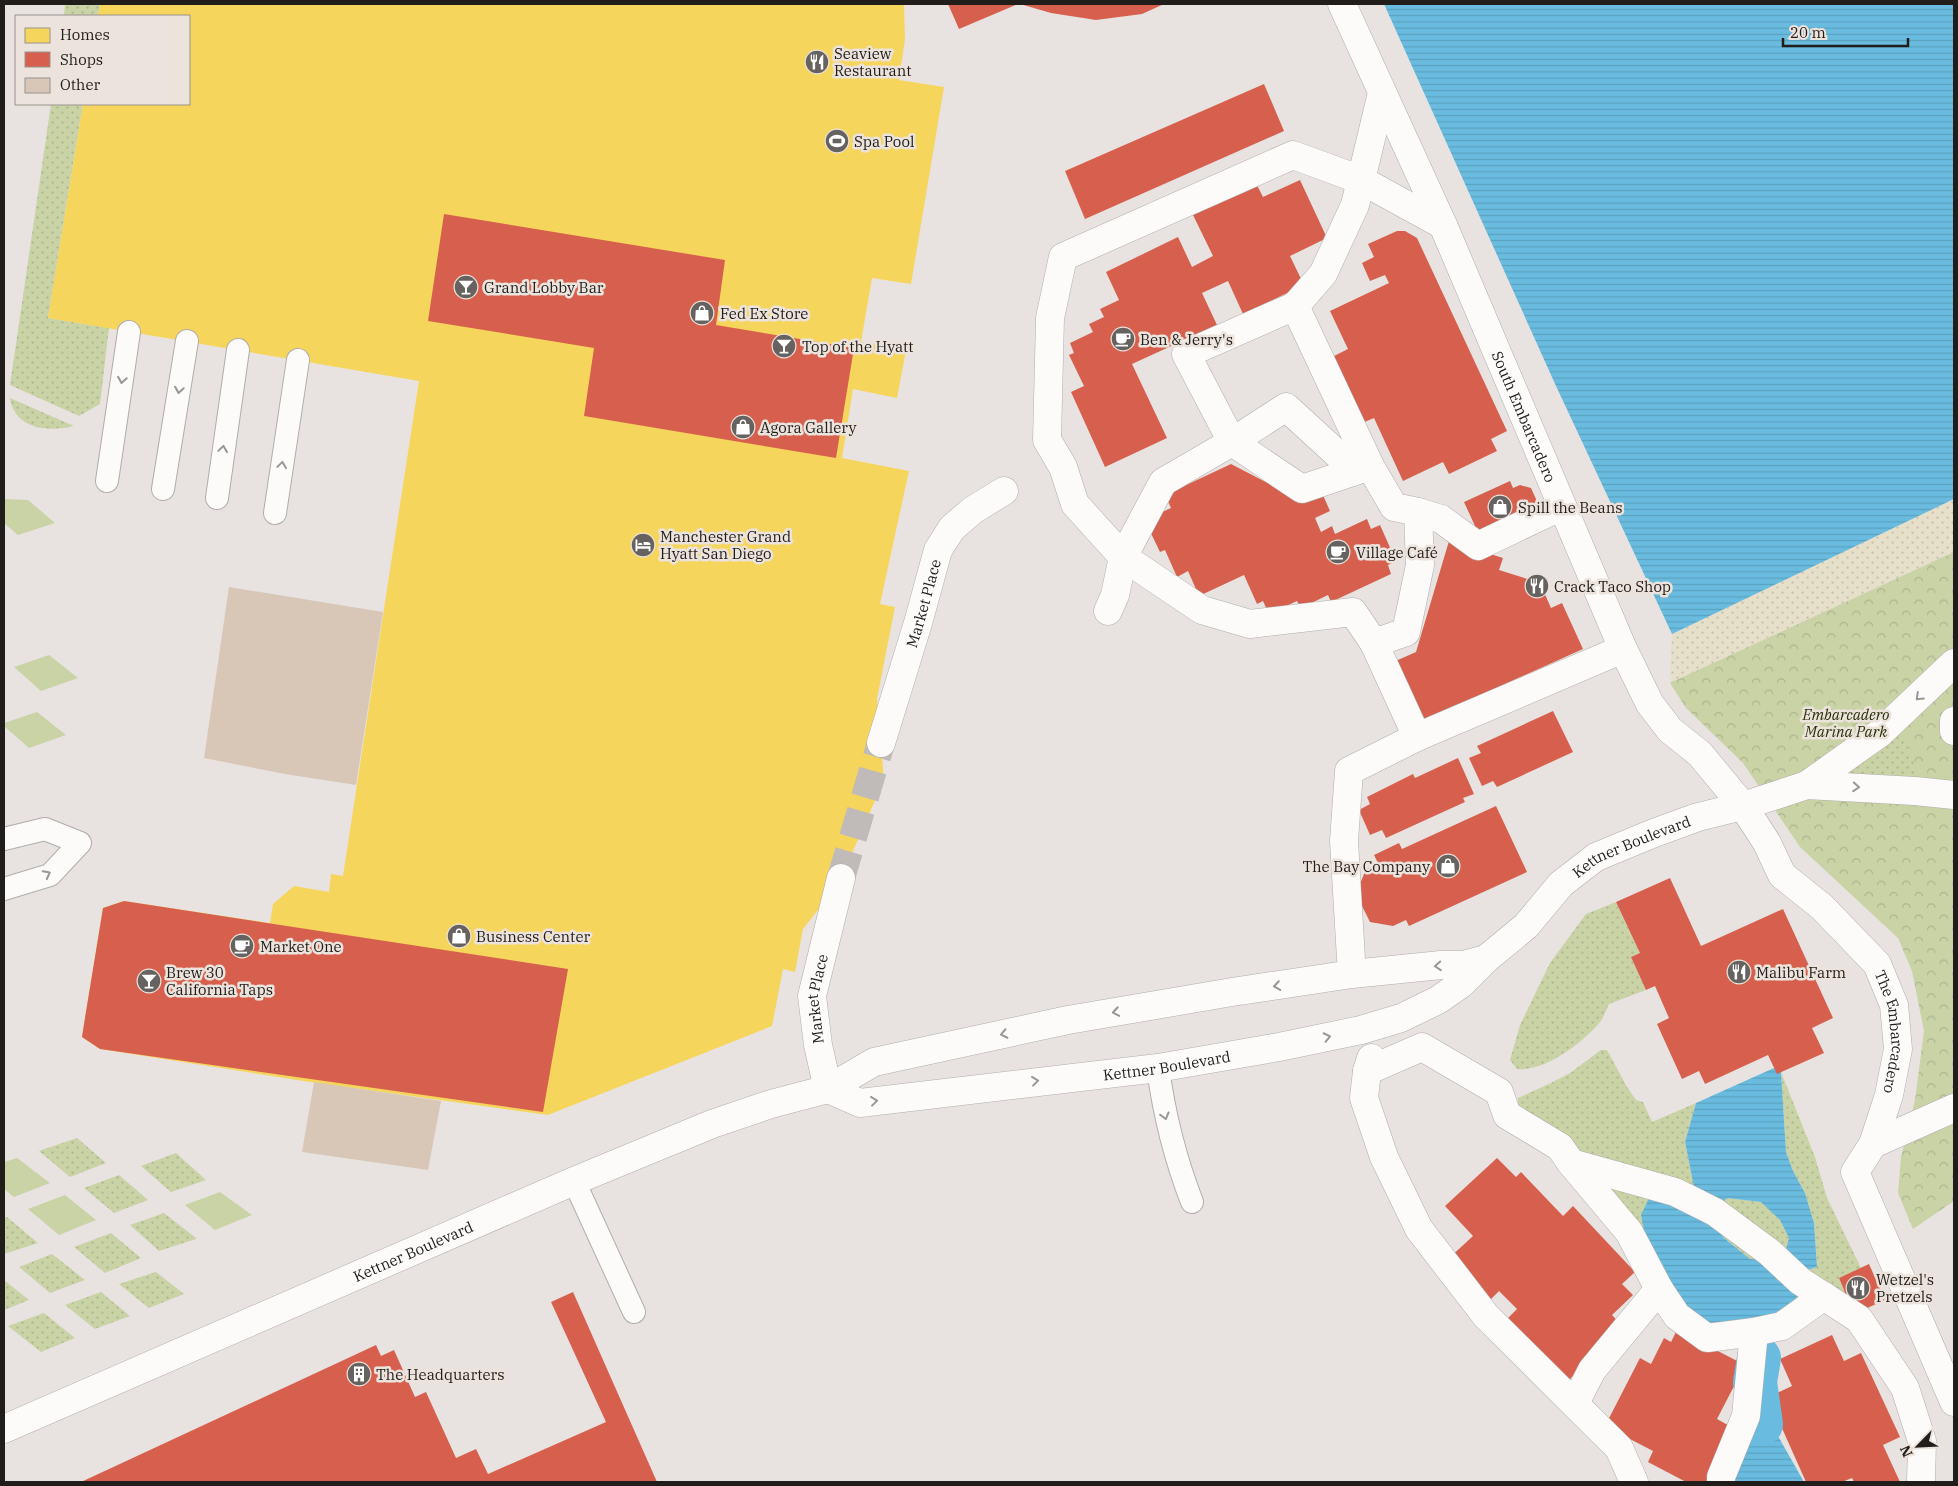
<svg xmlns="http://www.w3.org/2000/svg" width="1958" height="1486" viewBox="0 0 1958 1486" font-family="'IBM Plex Serif',serif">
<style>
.grass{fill:#c9d3a6}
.sand{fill:url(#sand-dots)}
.park{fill:url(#park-crowns)}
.garden{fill:url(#garden-dots)}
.water{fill:url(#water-rules);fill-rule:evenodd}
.homes{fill:#f6d55c}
.shops{fill:#d6604d}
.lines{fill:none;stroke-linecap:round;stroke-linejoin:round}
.canal{stroke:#69bcdf;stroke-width:44}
.building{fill:#d8c7b7}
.street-tunnel{stroke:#c0bbb8;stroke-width:28;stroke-dasharray:28 14;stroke-linecap:butt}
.lane-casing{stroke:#b0adab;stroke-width:24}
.street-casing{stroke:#b0adab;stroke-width:29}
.secondary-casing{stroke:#b0adab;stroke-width:29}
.lane{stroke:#fcfbfa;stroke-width:22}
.street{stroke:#fcfbfa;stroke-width:28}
.secondary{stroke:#fcfbfa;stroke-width:28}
.oneway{stroke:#999795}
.labels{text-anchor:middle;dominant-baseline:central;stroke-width:5;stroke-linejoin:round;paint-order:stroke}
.poi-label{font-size:15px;fill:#201d1a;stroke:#ebe3dc;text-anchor:start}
.street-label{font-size:15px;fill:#201d1a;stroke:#ebe3dc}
.park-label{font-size:15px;font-style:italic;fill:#293209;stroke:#ebe3dc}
</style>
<defs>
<pattern id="sand-dots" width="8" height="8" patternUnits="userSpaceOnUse" patternTransform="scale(1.25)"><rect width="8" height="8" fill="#e6dfc9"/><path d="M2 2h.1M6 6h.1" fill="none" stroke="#c5bfac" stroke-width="1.8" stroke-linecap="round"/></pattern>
<pattern id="park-crowns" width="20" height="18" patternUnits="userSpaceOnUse" patternTransform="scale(1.25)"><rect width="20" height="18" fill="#c9d3a6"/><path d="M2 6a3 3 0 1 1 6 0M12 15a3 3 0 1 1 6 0" fill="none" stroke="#acb58e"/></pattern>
<pattern id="garden-dots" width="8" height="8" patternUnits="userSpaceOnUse" patternTransform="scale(1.25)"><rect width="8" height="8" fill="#c9d3a6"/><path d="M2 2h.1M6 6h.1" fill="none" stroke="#acb58e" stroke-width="1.8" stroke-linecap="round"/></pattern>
<pattern id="water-rules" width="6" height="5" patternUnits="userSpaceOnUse" patternTransform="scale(1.25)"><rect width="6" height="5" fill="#69bcdf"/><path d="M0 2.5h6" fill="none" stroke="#5ba1bf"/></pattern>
</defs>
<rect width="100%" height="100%" fill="#e8e3e0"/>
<path class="grass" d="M 4,499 L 28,500 L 55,523 L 18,535 L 4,523 Z
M 49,655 L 78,678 L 41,691 L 14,667 Z
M 37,712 L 66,735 L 29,748 L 4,726 L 4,723 Z
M 17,1158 L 50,1183 L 14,1197 L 4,1189 L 4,1162 Z
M 220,1192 L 252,1215 L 215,1230 L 185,1205 Z
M 65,1195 L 96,1220 L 59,1235 L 28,1209 Z"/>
<path class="sand" d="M 1954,499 L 1954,552 L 1670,683 L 1672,634 Z"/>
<path class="park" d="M 1954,552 L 1954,1201 L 1913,1229 L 1898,1193 L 1901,1157 L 1915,1100 L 1924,1031 L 1912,971 L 1898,938 L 1800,847 L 1743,763 L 1686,708 L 1670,683 Z"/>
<path class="garden" d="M 65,4 L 100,4 L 98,16 L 64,16 Z
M 51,104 L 83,104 L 48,318 L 109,328 L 100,404 L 79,416 L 10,385 Z
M 10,398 L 74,426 C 49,432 15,430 10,398 Z
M 1898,737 L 1908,741 L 1916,771 L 1914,777 L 1909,779 L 1847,774 Z
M 1616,902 L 1640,953 L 1631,957 L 1646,990 L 1609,1004 C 1606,1010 1604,1017 1600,1022 C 1583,1043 1544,1072 1517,1069 L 1510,1060 L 1520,1025 L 1550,963 L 1586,914 Z
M 1601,1050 L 1607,1050 L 1627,1087 L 1636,1100 L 1643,1102 L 1652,1122 L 1696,1103 L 1685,1142 L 1695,1191 L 1645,1235 L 1518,1110 L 1518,1098 L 1549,1084 L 1570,1073 Z
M 1781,1072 L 1815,1157 L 1827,1198 L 1861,1268 L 1839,1278 L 1849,1302 L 1743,1329 L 1703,1323 L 1767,1319 L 1804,1271 L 1817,1267 L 1814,1223 L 1805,1193 L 1793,1171 L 1786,1152 Z
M 77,1138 L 106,1163 L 70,1177 L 39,1151 Z
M 176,1153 L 206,1180 L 171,1192 L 141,1166 Z
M 119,1175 L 148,1200 L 114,1213 L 84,1188 Z
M 1727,1198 L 1762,1202 L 1780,1220 L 1789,1238 L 1786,1249 L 1765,1261 L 1750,1259 L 1724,1238 L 1716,1227 L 1715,1212 Z
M 164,1213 L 196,1238 L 196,1239 L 159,1251 L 130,1225 Z
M 7,1217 L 38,1243 L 4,1254 L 4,1218 Z
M 111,1233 L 141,1258 L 105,1273 L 74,1247 Z
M 52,1254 L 85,1280 L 50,1293 L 19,1267 Z
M 156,1272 L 184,1294 L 149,1308 L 119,1284 Z
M 4,1280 L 29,1300 L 4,1310 Z
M 101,1292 L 130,1316 L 95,1329 L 65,1305 Z
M 44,1313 L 75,1338 L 41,1352 L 8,1326 Z"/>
<path class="water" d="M 1384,4 L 1954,4 L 1954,499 L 1672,634 L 1556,386 Z
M 1774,1068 L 1781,1072 L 1786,1152 L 1793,1171 L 1805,1193 L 1814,1223 L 1817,1267 L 1804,1271 L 1795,1285 L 1797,1296 L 1789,1310 L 1767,1319 L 1703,1323 L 1675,1302 L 1645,1235 L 1641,1215 L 1650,1196 L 1695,1192 L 1685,1142 L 1696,1103 ZM 1727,1198 L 1761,1202 L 1780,1220 L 1789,1238 L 1786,1249 L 1765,1260 L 1750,1259 L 1724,1238 L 1716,1227 L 1715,1212 Z
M 1769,1420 L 1804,1482 L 1733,1482 L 1748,1429 Z"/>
<path class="homes" d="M 100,4 L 904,4 L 905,39 L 899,80 L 944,87 L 911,284 L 872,278 L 861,342 L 906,350 L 897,398 L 853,389 L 842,458 L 909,471 L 880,604 L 895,607 L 877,699 L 884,780 L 839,883 L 803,929 L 795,972 L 783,969 L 772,1026 L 548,1115 L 310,1082 L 100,1049 L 82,1037 L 103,908 L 124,901 L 270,923 L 273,904 L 294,886 L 329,892 L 331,874 L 343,876 L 419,381 L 48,318 L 83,104 L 189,104 L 189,16 L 98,16 Z"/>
<path class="shops" d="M 948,4 L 1018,4 L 959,29 Z
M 1020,4 L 1164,4 L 1142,14 L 1096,20 L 1051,13 Z
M 1264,84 L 1284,131 L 1085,219 L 1065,171 Z
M 1300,180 L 1327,238 L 1290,256 L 1304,285 L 1243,314 L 1228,281 L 1202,293 L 1217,325 L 1132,364 L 1167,438 L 1105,467 L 1071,392 L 1084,386 L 1069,355 L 1074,353 L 1070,343 L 1093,332 L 1089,324 L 1104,317 L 1100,309 L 1119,300 L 1106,272 L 1178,237 L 1192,267 L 1213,256 L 1193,215 L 1257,185 L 1263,197 Z
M 444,214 L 725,260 L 716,325 L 854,348 L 836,458 L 584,416 L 594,348 L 428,321 Z
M 1397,231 L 1405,231 L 1417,238 L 1507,431 L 1491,439 L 1497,451 L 1449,474 L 1443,462 L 1403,481 L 1374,418 L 1362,423 L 1332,357 L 1348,349 L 1330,311 L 1389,283 L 1385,275 L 1370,281 L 1362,263 L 1374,257 L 1368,244 Z
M 1231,464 L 1304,502 L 1322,493 L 1330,511 L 1315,518 L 1321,532 L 1332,526 L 1335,534 L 1367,519 L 1371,529 L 1380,525 L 1396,561 L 1388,565 L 1391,574 L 1331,602 L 1328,595 L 1301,608 L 1297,601 L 1269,614 L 1263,601 L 1257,604 L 1244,575 L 1199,596 L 1188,571 L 1177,577 L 1165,550 L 1160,552 L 1147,525 L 1149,518 L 1171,508 L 1165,495 Z
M 1510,481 L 1513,488 L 1520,485 L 1531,488 L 1536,499 L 1533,512 L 1481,539 L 1464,502 Z
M 1449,541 L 1503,558 L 1499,570 L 1540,583 L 1551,608 L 1562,603 L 1583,649 L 1418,723 L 1391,663 L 1416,652 Z
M 1553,711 L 1573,752 L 1497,787 L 1493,781 L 1482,786 L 1469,758 L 1481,753 L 1477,746 Z
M 1458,758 L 1474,794 L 1463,798 L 1465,802 L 1386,838 L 1382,830 L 1370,835 L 1359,810 L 1370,804 L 1367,797 L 1413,774 L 1415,778 Z
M 1496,806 L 1527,872 L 1409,926 L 1406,920 L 1393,926 L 1370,922 L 1356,894 L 1366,869 L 1378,863 L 1374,855 L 1399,843 L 1402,849 Z
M 1670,878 L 1701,946 L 1783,909 L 1833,1018 L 1812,1028 L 1824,1053 L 1777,1074 L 1768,1055 L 1705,1084 L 1699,1071 L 1682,1079 L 1657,1024 L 1669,1018 L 1655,986 L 1646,990 L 1631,957 L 1640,953 L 1616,902 Z
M 124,901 L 568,969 L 543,1112 L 100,1049 L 82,1037 L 84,1024 L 103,908 Z
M 1497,1158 L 1516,1177 L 1521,1172 L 1563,1216 L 1573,1206 L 1635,1272 L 1622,1284 L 1633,1295 L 1612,1315 L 1623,1327 L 1569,1380 L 1544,1354 L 1539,1360 L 1504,1322 L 1517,1309 L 1499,1291 L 1488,1302 L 1447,1260 L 1473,1236 L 1445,1206 Z
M 1869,1264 L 1885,1300 L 1854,1314 L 1839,1278 Z
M 573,1292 L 657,1482 L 81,1482 L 376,1345 L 381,1356 L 394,1350 L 415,1397 L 426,1392 L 456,1458 L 476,1449 L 488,1474 L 606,1422 L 551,1302 Z
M 1677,1330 L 1745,1365 L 1717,1419 L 1735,1429 L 1707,1482 L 1686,1482 L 1648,1462 L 1653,1451 L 1605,1426 L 1640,1358 L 1651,1364 L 1664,1338 L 1671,1342 Z
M 1832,1335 L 1844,1361 L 1861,1353 L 1900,1437 L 1883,1445 L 1900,1482 L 1854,1482 L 1852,1478 L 1842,1482 L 1806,1482 L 1768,1397 L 1792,1386 L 1780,1359 Z"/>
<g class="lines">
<path class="canal" d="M 1759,1358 L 1755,1382 L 1761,1424"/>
</g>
<path class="building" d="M 229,587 L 383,612 L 356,785 L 285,774 L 204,758 Z
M 314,1082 L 441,1101 L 428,1170 L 302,1152 Z"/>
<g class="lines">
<path class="street-tunnel" d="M 841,878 L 881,743"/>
<g class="lane-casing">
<path id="lane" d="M 107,481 L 129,332
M 163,489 L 187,341
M 217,498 L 238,350
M 275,513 L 298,360
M 4,839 L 45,829 L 80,843 L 50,875 L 4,889
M 1158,1068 C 1164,1114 1175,1158 1192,1202
M 574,1181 L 634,1312"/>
</g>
<g class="street-casing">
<g id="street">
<path id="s1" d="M 1342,4 L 1443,225 L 1623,649 L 1650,704 L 1670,730 L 1700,754 L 1743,806 L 1767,843 L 1782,875 L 1822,907 L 1877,964 L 1894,1005 L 1898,1049 L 1889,1095 L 1873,1144 L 1855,1172 L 1954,1402"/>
<path d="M 1295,306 L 1323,274 L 1355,205 L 1382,93"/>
<path d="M 1352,472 L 1346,462 L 1286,407 L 1232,442 L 1186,354 L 1295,306 L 1370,466"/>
<path d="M 1418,512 L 1441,519 L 1478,546 L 1562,506"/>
<path d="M 1108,611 L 1115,595 L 1123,557 L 1163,482 L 1232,442 L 1302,489 L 1370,466 L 1394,507 L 1418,512 L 1420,565 L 1406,632 L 1374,643 L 1417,737 L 1623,649"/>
<path d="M 1374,643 L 1353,612 L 1250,624 L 1202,610 L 1123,557 L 1075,504 L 1063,467 L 1047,440 L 1050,318 L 1063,257 L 1293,155 L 1361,180 L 1443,225"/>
<path id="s2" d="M 881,743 L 918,623 L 938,550 L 952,528 L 973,510 L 1004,491"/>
<path d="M 1351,959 L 1344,841 L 1349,771 L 1417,737"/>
<path d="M 1371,1058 L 1367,1071 L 1364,1098 L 1384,1157 L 1419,1229 L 1486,1316 L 1619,1448 L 1634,1482"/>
<path d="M 1367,1071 L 1422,1047 L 1499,1092 L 1507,1115 L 1560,1147 L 1571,1163 L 1675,1192 L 1715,1212 L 1769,1252 L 1800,1281 L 1859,1319 L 1905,1388 L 1922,1441 L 1921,1482"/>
<path id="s3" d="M 828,1089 L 818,1045 L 812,996 L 841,878"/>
<path d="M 1873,1144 L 1954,1108"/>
<path d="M 1571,1163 L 1629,1232 L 1659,1289 L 1677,1316 L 1707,1338 L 1754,1332 L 1782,1326 L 1824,1296"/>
<path d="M 1575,1403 L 1592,1370 L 1659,1289"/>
<path d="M 1721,1482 L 1721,1477 L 1746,1416 L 1754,1332"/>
</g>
</g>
<g class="secondary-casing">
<g id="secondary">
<path d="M 1954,721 L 1954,731"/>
<path d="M 1807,785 L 1880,733 L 1954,663"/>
<path id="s4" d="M 828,1089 L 860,1103 L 1158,1068 L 1279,1047 L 1361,1030 L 1401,1018 L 1438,1000 L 1461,984 L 1486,959 L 1526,926 L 1561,884 L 1596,857 L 1654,833 L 1698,817 L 1743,806 L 1807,785 L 1915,791 L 1954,795"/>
<path id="s5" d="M 4,1429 L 574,1181 L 712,1124 L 771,1104 L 828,1089 L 874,1062 L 1068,1020 L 1232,992 L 1352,974 L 1441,965 L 1463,965 L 1486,959"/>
</g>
</g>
<use href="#lane" class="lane"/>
<use href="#street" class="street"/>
<use href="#secondary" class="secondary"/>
</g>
<defs><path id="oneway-chevron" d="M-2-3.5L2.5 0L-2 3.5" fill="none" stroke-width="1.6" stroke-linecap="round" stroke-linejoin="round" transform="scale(1.25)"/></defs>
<g class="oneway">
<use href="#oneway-chevron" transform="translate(122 380) rotate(99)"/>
<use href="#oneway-chevron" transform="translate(179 390) rotate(99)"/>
<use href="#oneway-chevron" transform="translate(223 449) rotate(-82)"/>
<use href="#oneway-chevron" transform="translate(282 465) rotate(-82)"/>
<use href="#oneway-chevron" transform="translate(1919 697) rotate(137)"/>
<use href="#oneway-chevron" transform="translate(1856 787) rotate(4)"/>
<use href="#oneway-chevron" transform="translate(47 874) rotate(-27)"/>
<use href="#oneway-chevron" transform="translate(1438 966) rotate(176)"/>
<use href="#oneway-chevron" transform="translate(1277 986) rotate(171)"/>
<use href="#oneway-chevron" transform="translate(1116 1012) rotate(170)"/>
<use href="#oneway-chevron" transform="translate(1004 1034) rotate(168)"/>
<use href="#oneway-chevron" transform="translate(1327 1037) rotate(-12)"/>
<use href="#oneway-chevron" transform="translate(1035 1081) rotate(-7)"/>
<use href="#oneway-chevron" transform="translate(874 1101) rotate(-7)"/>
<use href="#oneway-chevron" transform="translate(1165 1116) rotate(75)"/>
</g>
<defs>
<g id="restaurant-disc" transform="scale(1.25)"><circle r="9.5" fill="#66625f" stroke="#ebe3dc"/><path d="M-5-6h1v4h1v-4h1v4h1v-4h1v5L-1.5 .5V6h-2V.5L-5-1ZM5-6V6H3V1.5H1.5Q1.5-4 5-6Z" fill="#fff"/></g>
<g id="stadium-disc" transform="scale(1.25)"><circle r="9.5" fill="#66625f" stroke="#ebe3dc"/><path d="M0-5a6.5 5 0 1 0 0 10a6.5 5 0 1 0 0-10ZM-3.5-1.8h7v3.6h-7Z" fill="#fff"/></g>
<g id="bar-disc" transform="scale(1.25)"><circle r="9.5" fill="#66625f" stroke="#ebe3dc"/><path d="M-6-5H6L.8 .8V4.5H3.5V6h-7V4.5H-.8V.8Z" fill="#fff"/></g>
<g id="shop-disc" transform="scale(1.25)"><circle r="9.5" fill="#66625f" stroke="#ebe3dc"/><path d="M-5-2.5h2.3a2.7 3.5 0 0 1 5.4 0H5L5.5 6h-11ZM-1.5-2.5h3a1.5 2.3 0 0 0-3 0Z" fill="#fff"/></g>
<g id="cafe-disc" transform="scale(1.25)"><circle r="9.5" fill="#66625f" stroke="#ebe3dc"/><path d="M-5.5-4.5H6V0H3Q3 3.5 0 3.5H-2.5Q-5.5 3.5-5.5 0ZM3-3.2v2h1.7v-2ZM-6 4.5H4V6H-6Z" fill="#fff"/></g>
<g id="hotel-disc" transform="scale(1.25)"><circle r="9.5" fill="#66625f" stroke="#ebe3dc"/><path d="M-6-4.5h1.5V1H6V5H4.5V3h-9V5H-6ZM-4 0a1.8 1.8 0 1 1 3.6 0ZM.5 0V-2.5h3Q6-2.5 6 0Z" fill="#fff"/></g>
<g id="building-disc" transform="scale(1.25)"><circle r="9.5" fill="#66625f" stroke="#ebe3dc"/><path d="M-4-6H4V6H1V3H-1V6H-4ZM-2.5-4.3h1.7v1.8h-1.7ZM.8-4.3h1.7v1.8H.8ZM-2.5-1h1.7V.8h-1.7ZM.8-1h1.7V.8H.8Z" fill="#fff"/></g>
</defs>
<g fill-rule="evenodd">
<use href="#restaurant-disc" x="817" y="62"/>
<use href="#stadium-disc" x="837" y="141"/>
<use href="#bar-disc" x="466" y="287"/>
<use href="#shop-disc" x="702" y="313"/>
<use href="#cafe-disc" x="1123" y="339"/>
<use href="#bar-disc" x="784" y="346"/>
<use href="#shop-disc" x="743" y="427"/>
<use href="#shop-disc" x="1500" y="507"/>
<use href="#hotel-disc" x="643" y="545"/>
<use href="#cafe-disc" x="1338" y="552"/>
<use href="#restaurant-disc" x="1537" y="586"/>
<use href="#shop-disc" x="1448" y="866"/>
<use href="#shop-disc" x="459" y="936"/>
<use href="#cafe-disc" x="242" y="946"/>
<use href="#restaurant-disc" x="1739" y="972"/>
<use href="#bar-disc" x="149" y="981"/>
<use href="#restaurant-disc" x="1858" y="1288"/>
<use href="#building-disc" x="359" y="1374"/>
</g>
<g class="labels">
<g class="poi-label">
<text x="834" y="53">Seaview<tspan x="834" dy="17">Restaurant</tspan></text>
<text x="854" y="141">Spa Pool</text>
<text x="484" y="287">Grand Lobby Bar</text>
<text x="720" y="313">Fed Ex Store</text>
<text x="1140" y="339">Ben &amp; Jerry's</text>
<text x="802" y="346">Top of the Hyatt</text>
<text x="760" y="427">Agora Gallery</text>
<text x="1518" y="507">Spill the Beans</text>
<text x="660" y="536">Manchester Grand<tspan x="660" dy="17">Hyatt San Diego</tspan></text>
<text x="1356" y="552">Village Café</text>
<text x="1554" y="586">Crack Taco Shop</text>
<text x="1430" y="866" text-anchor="end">The Bay Company</text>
<text x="476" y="936">Business Center</text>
<text x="260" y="946">Market One</text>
<text x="166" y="972">Brew 30<tspan x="166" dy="17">California Taps</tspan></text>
<text x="1756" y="972">Malibu Farm</text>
<text x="1876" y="1279">Wetzel's<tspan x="1876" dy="17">Pretzels</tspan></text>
<text x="376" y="1374">The Headquarters</text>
</g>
<g class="street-label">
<text stroke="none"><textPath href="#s1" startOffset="451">South Embarcadero</textPath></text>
<text stroke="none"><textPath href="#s2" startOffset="146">Market Place</textPath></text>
<text stroke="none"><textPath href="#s4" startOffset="875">Kettner Boulevard</textPath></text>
<text stroke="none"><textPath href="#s3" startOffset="92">Market Place</textPath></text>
<text stroke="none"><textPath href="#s1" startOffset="1184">The Embarcadero</textPath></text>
<text stroke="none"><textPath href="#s4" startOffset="344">Kettner Boulevard</textPath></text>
<text stroke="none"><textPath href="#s5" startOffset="446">Kettner Boulevard</textPath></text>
</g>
<g class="park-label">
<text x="1846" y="714">Embarcadero<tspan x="1846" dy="17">Marina Park</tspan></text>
</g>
</g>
<rect width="1958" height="1486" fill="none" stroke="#201d1a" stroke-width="10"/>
<rect x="15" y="15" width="175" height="90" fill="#ebe3dc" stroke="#9a948e"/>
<rect x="25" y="28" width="25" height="15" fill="#f6d55c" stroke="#9a948e"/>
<text x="60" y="40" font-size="15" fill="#201d1a">Homes</text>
<rect x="25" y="52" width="25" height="15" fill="#d6604d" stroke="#9a948e"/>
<text x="60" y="65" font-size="15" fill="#201d1a">Shops</text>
<rect x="25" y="78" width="25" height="15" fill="#d8c7b7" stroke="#9a948e"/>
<text x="60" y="90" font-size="15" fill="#201d1a">Other</text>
<g transform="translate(1918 1446) rotate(246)" stroke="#ebe3dc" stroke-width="4" paint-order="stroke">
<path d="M0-4L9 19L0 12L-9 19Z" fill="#201d1a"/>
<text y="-8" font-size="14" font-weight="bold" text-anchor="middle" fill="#201d1a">N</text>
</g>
<path d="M1783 38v8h125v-8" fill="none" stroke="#201d1a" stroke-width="2.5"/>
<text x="1790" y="38" font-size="15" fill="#201d1a" stroke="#ebe3dc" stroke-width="4" paint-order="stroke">20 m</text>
</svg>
